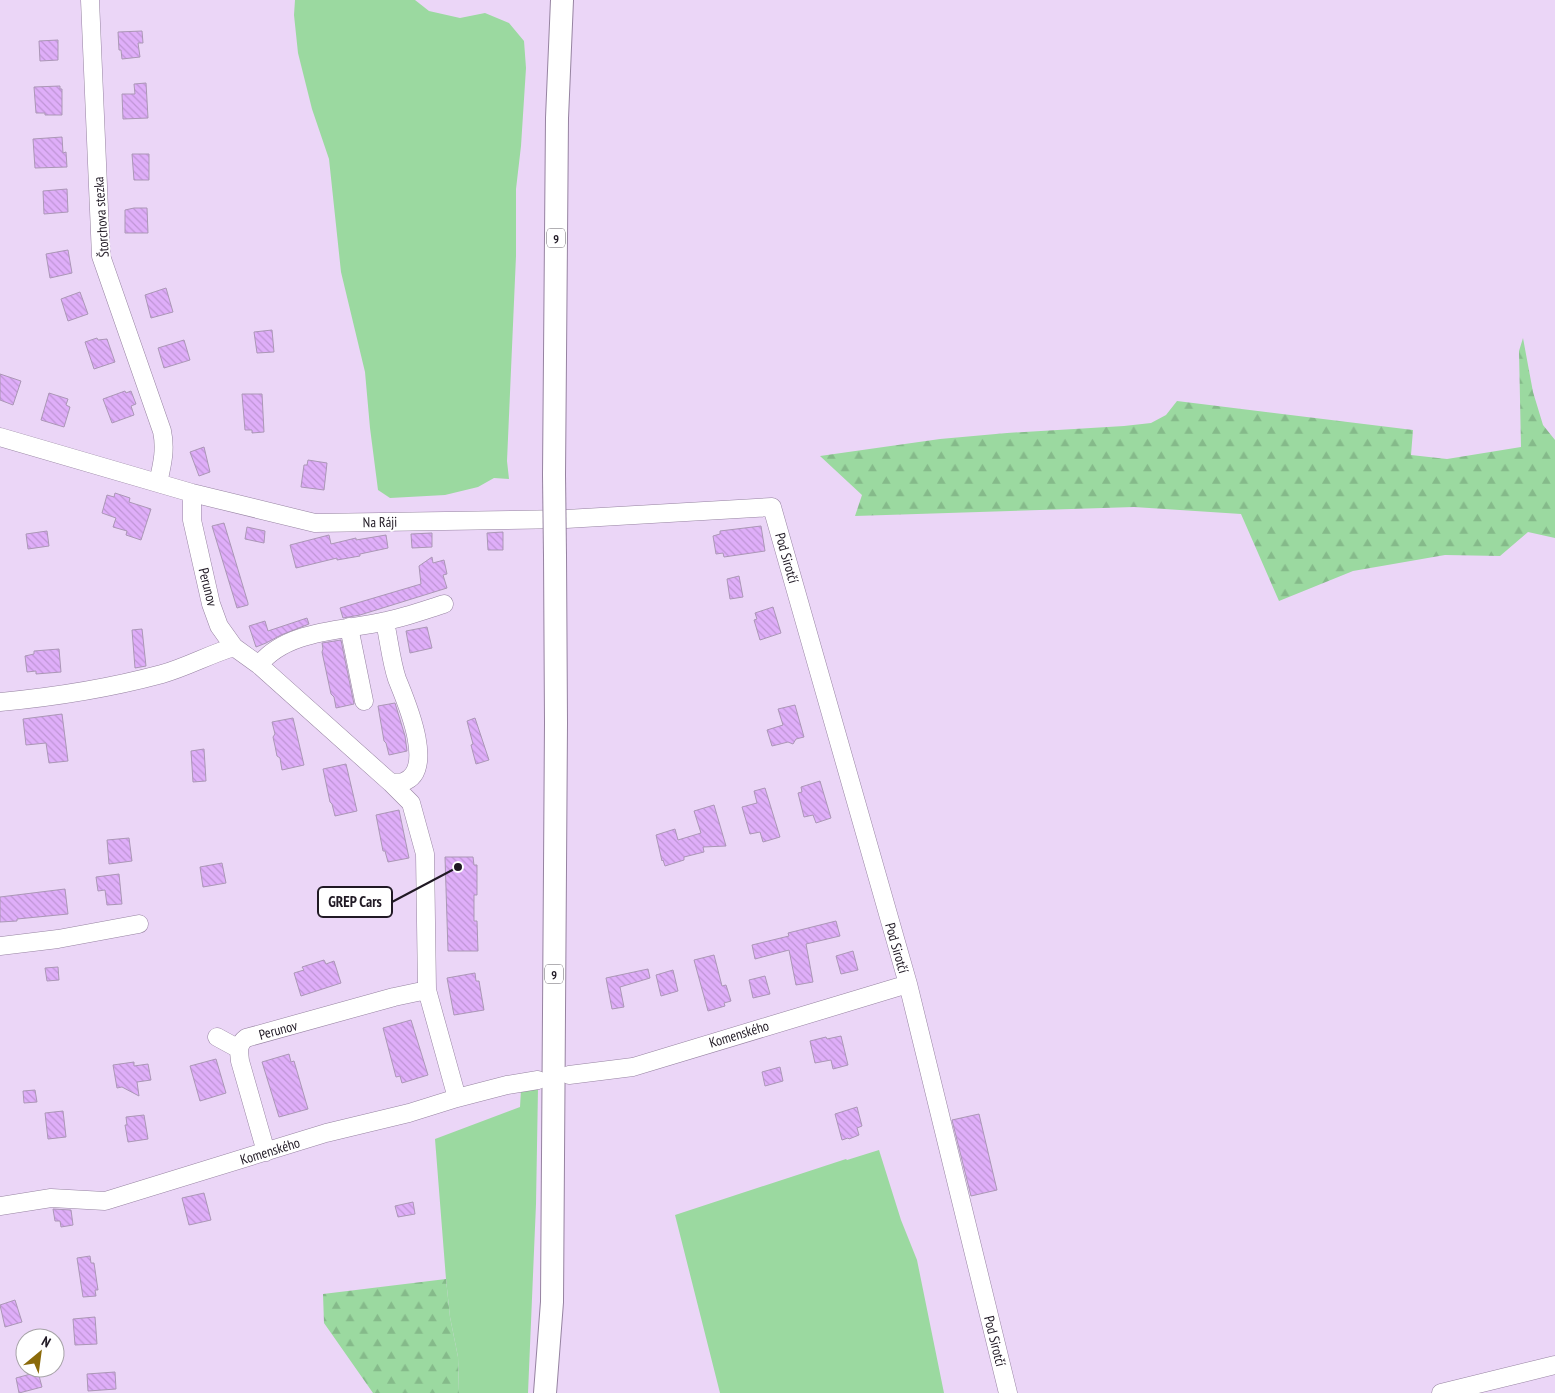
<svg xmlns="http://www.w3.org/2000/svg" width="1555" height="1393" viewBox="0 0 1555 1393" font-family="'PT Sans Narrow',sans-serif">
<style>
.grass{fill:#9bd9a0}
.forest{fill:url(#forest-firs)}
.building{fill:url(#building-back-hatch);stroke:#ab97b6}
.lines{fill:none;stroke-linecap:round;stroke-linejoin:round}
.minor-casing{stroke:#9683a1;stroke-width:19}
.major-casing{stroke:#9683a1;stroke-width:24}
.minor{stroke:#fff;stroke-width:18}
.major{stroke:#fff;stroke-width:22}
.major-bridge-casing{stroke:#9683a1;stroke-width:24;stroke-linecap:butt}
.major-bridge{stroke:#fff;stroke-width:22}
.labels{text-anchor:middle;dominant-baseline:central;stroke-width:4;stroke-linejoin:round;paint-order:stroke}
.shield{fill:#fff;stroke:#635e66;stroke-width:1}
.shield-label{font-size:12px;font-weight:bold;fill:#201924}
.street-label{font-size:14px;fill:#201924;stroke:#fff}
.leader{fill:none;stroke:#201924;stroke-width:2}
.callout-dot{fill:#201924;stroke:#fff;stroke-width:2}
.callout{fill:#fff;stroke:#201924;stroke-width:2}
.callout-label{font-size:15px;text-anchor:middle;font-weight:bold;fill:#201924}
</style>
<defs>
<pattern id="forest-firs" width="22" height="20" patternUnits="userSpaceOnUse" patternTransform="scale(1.25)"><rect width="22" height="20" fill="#9bd9a0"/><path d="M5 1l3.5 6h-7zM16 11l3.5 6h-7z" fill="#85ba8a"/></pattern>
<pattern id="building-back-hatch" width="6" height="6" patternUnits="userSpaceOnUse" patternTransform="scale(1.25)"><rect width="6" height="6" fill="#dfaef9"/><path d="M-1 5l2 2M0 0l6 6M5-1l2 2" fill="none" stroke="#bf95d5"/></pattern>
</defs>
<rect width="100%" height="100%" fill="#ebd6f7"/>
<path class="grass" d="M 295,0 L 415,0 L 429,11 L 460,18 L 485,13 L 509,23 L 524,41 L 526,68 L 521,146 L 516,189 L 516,256 L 507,461 L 509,479 L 494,478 L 478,487 L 445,495 L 390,498 L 378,490 L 370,428 L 365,372 L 341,272 L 329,159 L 312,109 L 298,53 L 294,15 Z
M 538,1088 L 536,1204 L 528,1393 L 459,1393 L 458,1357 L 450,1317 L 446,1279 L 435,1139 L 520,1107 L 521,1090 Z
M 879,1150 L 901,1220 L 917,1260 L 944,1393 L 720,1393 L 675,1215 L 846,1159 L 847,1160 Z"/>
<path class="forest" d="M 1523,338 L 1533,392 L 1543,425 L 1555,440 L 1555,538 L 1528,532 L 1500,556 L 1445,555 L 1353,571 L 1279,601 L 1241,514 L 1134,507 L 855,516 L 862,495 L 820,456 L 940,439 L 1007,433 L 1124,426 L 1151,423 L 1166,415 L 1177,401 L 1413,430 L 1411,455 L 1447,459 L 1521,447 L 1519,351 Z
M 446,1279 L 450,1317 L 458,1357 L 459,1393 L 373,1393 L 324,1323 L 323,1294 Z"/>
<path class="building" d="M 142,31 L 143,43 L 138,43 L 140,57 L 122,59 L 121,50 L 119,50 L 118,32 Z
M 58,40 L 58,60 L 40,61 L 39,41 Z
M 146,83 L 148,118 L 123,119 L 122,94 L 135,94 L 134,84 Z
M 60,86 L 60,89 L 62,89 L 62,115 L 45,115 L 45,113 L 36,113 L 34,87 Z
M 62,137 L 63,153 L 66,152 L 67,167 L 35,168 L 33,139 Z
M 132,154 L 149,154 L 149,180 L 134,180 Z
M 67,189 L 68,212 L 44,214 L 43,191 Z
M 134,208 L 147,208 L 148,233 L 125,233 L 125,210 Z
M 68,250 L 72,273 L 50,278 L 46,254 Z
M 166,288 L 173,312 L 151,318 L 145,295 Z
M 80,292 L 88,314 L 68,321 L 61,299 Z
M 272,330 L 274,352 L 257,353 L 254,332 Z
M 97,338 L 98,340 L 107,339 L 115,362 L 94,369 L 85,342 Z
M 184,340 L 190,360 L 164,368 L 158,348 Z
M 0,374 L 21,381 L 13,405 L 0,400 Z
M 125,391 L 126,393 L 131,391 L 136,404 L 131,406 L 134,415 L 112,423 L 103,399 Z
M 49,393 L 68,399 L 66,405 L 70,407 L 64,427 L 41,420 Z
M 242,394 L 262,394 L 264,432 L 252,433 L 252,430 L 245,430 Z
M 204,447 L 210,472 L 199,476 L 190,452 Z
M 308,460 L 327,463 L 324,490 L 301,487 L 304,465 L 307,465 Z
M 115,493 L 130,498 L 129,502 L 151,509 L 141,540 L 126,535 L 127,531 L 113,527 L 116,518 L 102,513 L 107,495 L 114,497 Z
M 224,523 L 248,603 L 248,605 L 237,608 L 212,526 Z
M 761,526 L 765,551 L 724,557 L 723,553 L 716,554 L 713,536 L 720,534 L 720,531 Z
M 247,527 L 265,531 L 264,543 L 245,539 Z
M 47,531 L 49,546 L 28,549 L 26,534 Z
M 503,532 L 503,550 L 488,550 L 487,533 Z
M 432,533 L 432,547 L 412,548 L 411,534 Z
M 329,535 L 331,544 L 356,538 L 356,540 L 386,535 L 388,548 L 360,554 L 360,556 L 337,560 L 337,558 L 296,568 L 290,545 Z
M 432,557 L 433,563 L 444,560 L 447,574 L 443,575 L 447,588 L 360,615 L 343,618 L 340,608 L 421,584 L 419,566 Z
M 739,576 L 743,597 L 730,599 L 727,579 Z
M 773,607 L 781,633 L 760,640 L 754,620 L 757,619 L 755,613 Z
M 307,618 L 309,624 L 281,635 L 266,643 L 256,647 L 249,626 L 265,621 L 268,631 Z
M 427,627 L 432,648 L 410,653 L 406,631 Z
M 142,629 L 146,666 L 135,668 L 132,630 Z
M 341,640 L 354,704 L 336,708 L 334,697 L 331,694 L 322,652 L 323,649 L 322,643 Z
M 59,649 L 61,672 L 36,674 L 36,671 L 27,672 L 25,656 L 34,654 L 34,651 Z
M 395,703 L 405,736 L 407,751 L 389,755 L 386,743 L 384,741 L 378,706 Z
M 795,705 L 804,737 L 796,739 L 793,744 L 788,742 L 772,746 L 767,730 L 783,725 L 778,709 Z
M 62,714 L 68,761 L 49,763 L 46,743 L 26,745 L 23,719 Z
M 293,718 L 304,765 L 282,770 L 280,758 L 277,756 L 275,746 L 273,737 L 275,734 L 272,722 Z
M 475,718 L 489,760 L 476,764 L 471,745 L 473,744 L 467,721 Z
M 204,749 L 206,781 L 193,782 L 191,751 Z
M 346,764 L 357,811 L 335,816 L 332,804 L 330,802 L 323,769 Z
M 820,781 L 831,818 L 816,823 L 813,815 L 804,817 L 798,793 L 802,792 L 801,787 Z
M 765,788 L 780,837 L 763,842 L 760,832 L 750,834 L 742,807 L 757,803 L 754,791 Z
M 714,805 L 726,846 L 703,847 L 704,852 L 684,857 L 684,860 L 665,866 L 663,860 L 662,861 L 656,835 L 675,829 L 678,840 L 701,833 L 694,811 Z
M 399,810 L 409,858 L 388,862 L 385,851 L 383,851 L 376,815 Z
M 129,838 L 132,861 L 109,864 L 107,840 Z
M 445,857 L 473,857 L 474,865 L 477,865 L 477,895 L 474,895 L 474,921 L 477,921 L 478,951 L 448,951 Z
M 222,863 L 226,883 L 203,887 L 200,867 Z
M 119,874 L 122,904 L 107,905 L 105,890 L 98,891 L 96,877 Z
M 65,889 L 68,914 L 17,919 L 17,921 L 0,922 L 0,897 Z
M 836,921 L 840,936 L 806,944 L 813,982 L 796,985 L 789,950 L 755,959 L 752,945 L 789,936 L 788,933 Z
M 853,951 L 858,970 L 841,974 L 836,956 Z
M 714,955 L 722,986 L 726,985 L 731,1001 L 724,1003 L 725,1006 L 708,1011 L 694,960 Z
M 324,960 L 326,964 L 334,961 L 341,983 L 301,996 L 294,973 L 304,970 L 302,967 Z
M 58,967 L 59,980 L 47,981 L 45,968 Z
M 648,969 L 650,978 L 620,987 L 624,1007 L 612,1009 L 606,978 Z
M 673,970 L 678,991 L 661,996 L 656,975 Z
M 475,973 L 476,981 L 479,981 L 484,1010 L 454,1015 L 447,978 Z
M 765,976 L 770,994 L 753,998 L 749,980 Z
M 411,1020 L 428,1075 L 402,1083 L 400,1076 L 396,1077 L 383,1028 Z
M 841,1036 L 848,1065 L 833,1069 L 831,1060 L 815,1063 L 810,1041 L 826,1037 L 827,1039 Z
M 289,1054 L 291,1062 L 294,1061 L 308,1109 L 279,1117 L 262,1062 Z
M 216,1059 L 226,1093 L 200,1101 L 190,1066 Z
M 134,1062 L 134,1066 L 148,1064 L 151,1080 L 137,1082 L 139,1096 L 122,1087 L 117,1088 L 113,1065 Z
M 780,1067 L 783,1081 L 765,1086 L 762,1072 Z
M 35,1090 L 37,1102 L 24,1103 L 23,1091 Z
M 857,1107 L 862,1126 L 857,1128 L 859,1135 L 849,1139 L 848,1138 L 842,1140 L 835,1114 Z
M 63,1111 L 66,1137 L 48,1139 L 45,1113 Z
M 979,1114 L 997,1190 L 971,1196 L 952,1120 Z
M 144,1115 L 148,1139 L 128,1142 L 125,1125 L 127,1125 L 126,1117 Z
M 204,1193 L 211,1220 L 189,1225 L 182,1198 Z
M 413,1202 L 415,1214 L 398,1217 L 395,1206 Z
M 53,1209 L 71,1210 L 73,1225 L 61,1227 L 60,1221 L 55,1221 Z
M 90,1256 L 91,1263 L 94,1263 L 98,1290 L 95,1290 L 96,1296 L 83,1297 L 77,1258 Z
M 15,1300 L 22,1322 L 5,1327 L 0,1305 Z
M 95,1317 L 97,1344 L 75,1345 L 73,1319 Z
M 38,1372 L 42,1387 L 19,1393 L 16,1378 Z
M 115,1372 L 116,1389 L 88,1391 L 87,1374 Z"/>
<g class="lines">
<g class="minor-casing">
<path id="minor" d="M 90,0 L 101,256 L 162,431 C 166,450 162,465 158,483
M 0,437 L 192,493 L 315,523 L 566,519 L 772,507 L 908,984 L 1008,1393
M 192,493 L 192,520 L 211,604 L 219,626 L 234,647 L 259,665 L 391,783 L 411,803 L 425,854 L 427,990 L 457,1098
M 385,622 C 389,640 391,661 397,679 C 405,699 437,771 403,782 C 399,783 394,782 391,783
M 349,627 L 364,701
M 259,665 C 287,629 345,631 386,621 C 406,617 425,610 444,604
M 0,702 C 54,697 110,688 162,674 C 187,667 210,654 234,647
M 0,946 L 58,939 L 139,924
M 217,1037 L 239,1049
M 569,1075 L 633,1067 L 908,984
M 266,1152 L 240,1061 C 239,1051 237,1045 246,1038 L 394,997 L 427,990
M 0,1206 L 51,1198 L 105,1201 L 326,1133 L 409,1113 L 457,1098 L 507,1085 L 538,1080
M 1441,1393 L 1555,1365"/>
</g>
<g class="major-casing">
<path id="major" d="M 554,475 L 557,118 L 562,0
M 545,1393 L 552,1302 L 556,723 L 555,555"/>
</g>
<use href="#minor" class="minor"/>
<use href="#major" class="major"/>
<g class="major-bridge-casing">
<path id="major-bridge" d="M 554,475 L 555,555"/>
</g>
<use href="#major-bridge" class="major-bridge"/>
</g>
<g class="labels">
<g class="shield">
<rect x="547" y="228.5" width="18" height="19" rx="4"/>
<rect x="545" y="964.5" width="18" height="19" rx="4"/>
</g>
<g class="shield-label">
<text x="556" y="238">9</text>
<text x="554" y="974">9</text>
</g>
<g class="street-label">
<text transform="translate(101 217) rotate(-94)">Štorchova stezka</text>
<text transform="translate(380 522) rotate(-1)">Na Ráji</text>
<text transform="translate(787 558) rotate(74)">Pod Sirotčí</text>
<text transform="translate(208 587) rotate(76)">Perunov</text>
<text transform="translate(897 948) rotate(74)">Pod Sirotčí</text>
<text transform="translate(278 1030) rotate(-15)">Perunov</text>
<text transform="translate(739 1034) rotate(-17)">Komenského</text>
<text transform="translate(270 1151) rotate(-17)">Komenského</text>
<text transform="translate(995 1341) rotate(76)">Pod Sirotčí</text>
</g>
</g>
<path class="leader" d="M458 867L392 902"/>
<circle class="callout-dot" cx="458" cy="867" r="5"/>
<rect class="callout" x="318" y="887" width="74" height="30" rx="5"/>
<g class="callout-label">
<text x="355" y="907">GREP Cars</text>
</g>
<g transform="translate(40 1353) rotate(29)"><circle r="24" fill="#ffffff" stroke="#a6a3a7"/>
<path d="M0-4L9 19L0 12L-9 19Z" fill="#8b6a0a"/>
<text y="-8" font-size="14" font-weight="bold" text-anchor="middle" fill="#201924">N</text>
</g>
</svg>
